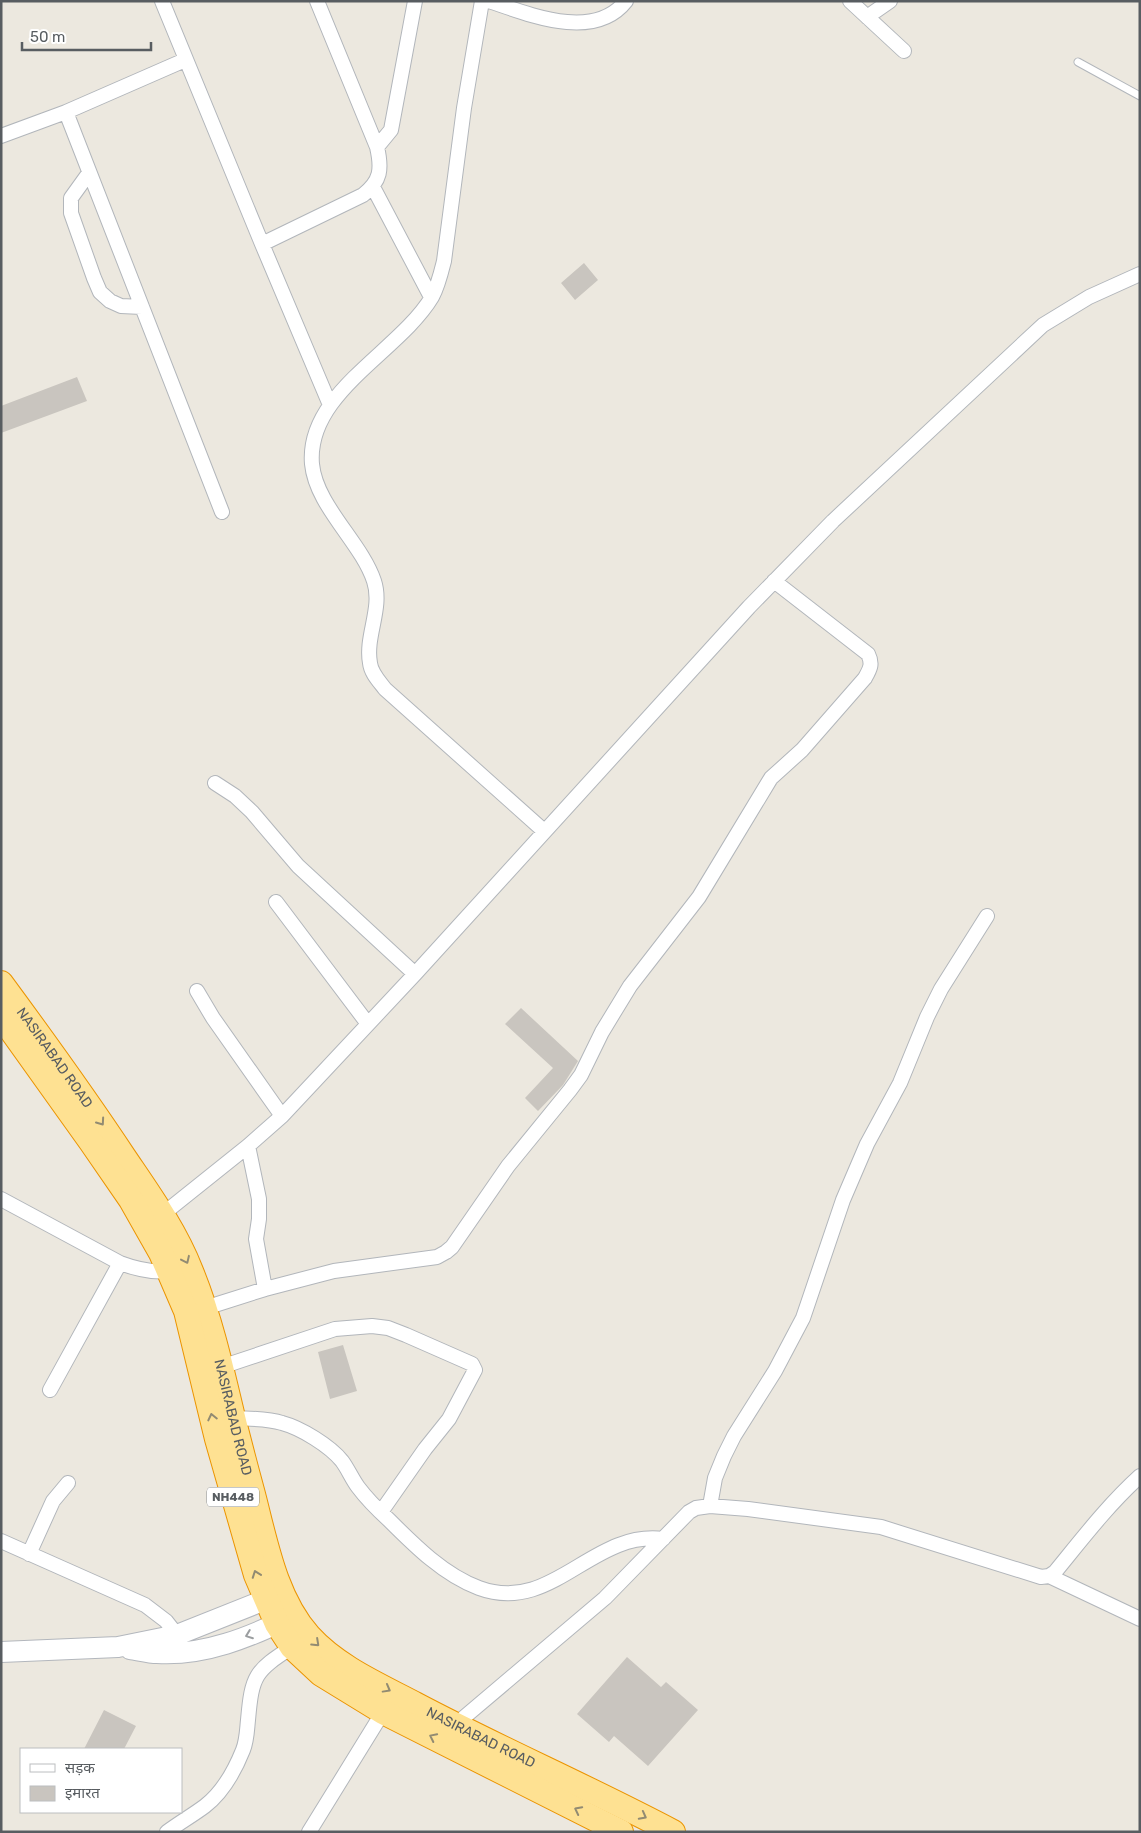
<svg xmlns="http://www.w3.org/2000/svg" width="1141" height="1833" viewBox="0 0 1141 1833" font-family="Rubik,'Noto Sans Devanagari',sans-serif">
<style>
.building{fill:#c9c5bf}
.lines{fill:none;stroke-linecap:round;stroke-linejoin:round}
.service-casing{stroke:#b2b6bb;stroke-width:9}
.minor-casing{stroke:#b2b6bb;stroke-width:16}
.secondary-casing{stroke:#b3b7bd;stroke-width:22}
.trunk-casing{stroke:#eb9400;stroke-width:26}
.service{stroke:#fff;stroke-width:7}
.minor{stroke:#fff;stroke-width:14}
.secondary{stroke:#fff;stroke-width:20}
.trunk{stroke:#fee192;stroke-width:24}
.oneway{stroke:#928b72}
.oneway2{stroke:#9b9ea0}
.labels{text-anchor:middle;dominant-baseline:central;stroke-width:4;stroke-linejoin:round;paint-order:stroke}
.shield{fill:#fff;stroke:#8a8e90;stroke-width:1}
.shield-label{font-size:12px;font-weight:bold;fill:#585d61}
.street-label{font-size:14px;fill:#585d61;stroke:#fff}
</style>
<rect width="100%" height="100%" fill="#ece8df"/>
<path class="building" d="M 584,263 L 598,280 L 575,300 L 561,283 Z
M 77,377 L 87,401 L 1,433 L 1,406 Z
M 521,1008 L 578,1061 L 563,1085 L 538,1111 L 525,1098 L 553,1068 L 505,1024 Z
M 343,1345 L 357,1391 L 330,1399 L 318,1352 Z
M 627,1657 L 661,1687 L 666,1682 L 698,1710 L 648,1766 L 614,1736 L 609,1742 L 577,1714 Z
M 104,1710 L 136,1726 L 124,1749 L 84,1749 Z"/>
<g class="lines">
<g class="service-casing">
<path id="service" d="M 1078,62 L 1140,96"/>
</g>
<g class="minor-casing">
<path id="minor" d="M 162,1 L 262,244 L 330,405
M 482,1 L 464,108 L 444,261 C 441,273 438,286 432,297 C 399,352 306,393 312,464 C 316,506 361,542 374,581 C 383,608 365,636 370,663 C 371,673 379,681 385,689 L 544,831
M 489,1 C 528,14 594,42 626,1
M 850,1 L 904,51
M 867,17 L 890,1
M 66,112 L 222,512
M 1,136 L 66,112 L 185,60
M 377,147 L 391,130 L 415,1
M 89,173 L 71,198 L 71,213 L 94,278 L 100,292 L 110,301 L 121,306 L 142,307
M 373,187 L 431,297
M 262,244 L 363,195 C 381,181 382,169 377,147 L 317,1
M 215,783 L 235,796 L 252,812 L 298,866 L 415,974
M 276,902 L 368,1024
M 197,991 L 213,1018 L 282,1116
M 248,1146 L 259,1199 L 259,1219 L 256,1239 L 265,1289
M 1,1199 L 120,1263 C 136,1269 151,1273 169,1271
M 163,1214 L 248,1146 L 282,1116 L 415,974 L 749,607 L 833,521 L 1043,325 L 1089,297 L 1140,274
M 205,1308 L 265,1289 L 334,1271 L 437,1257 L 446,1252 L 452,1247 L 508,1166 L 570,1090 L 581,1075 L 602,1032 L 630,986 L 699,897 L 771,778 L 802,750 L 865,678 C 870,669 873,664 868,654 L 774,581
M 221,1367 L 335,1329 L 372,1326 L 388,1328 L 406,1335 L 472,1364 L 475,1370 L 449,1419 L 425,1449 L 381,1512
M 50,1390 L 120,1263
M 233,1418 C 249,1419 267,1418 282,1423 C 301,1428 330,1446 342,1461 C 348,1469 352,1479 358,1487 C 367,1499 378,1510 389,1520 C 415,1546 444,1575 479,1588 C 552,1615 592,1530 663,1539
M 710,1506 L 715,1478 L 724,1456 L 734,1436 L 775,1371 L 803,1318 L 843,1200 L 867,1144 L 900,1083 L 927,1017 L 941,989 L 987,916
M 1,1541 L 145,1605 L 166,1621 L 177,1635
M 29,1554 L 53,1501 L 68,1483
M 1049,1576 L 1140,1619
M 455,1725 L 605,1598 L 689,1512 L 696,1508 L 710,1506 L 748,1509 L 881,1527 L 1041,1577 L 1049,1576 L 1055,1572 C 1082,1539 1108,1505 1140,1476
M 167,1832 C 179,1823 193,1815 205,1806 C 223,1792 235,1770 243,1750 C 247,1740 247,1729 248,1720 C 252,1675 255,1671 292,1647
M 309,1832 L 383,1712"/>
</g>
<g class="secondary-casing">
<path id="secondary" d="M 130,1649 C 138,1650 148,1653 157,1653 C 204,1656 250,1637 291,1617
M 1,1652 L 118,1647 L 177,1635 L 280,1594"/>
</g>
<g class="trunk-casing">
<g id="trunk">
<path id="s1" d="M 1,983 C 43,1040 85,1098 124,1157 C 149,1194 175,1230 191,1271 C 209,1315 220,1362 231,1409 C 238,1439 246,1468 254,1498 C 266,1545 276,1599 309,1636 C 337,1667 379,1685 415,1704 C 500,1749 588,1787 673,1832"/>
<path d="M 1,1016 L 91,1142 L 131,1200 L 161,1253 L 186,1311 L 217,1439 L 256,1575 L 277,1624 L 292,1647 L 321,1674 L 383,1712 L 621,1832"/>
</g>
</g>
<use href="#service" class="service"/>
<use href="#minor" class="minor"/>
<use href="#secondary" class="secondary"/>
<use href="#trunk" class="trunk"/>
</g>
<defs><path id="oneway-chevron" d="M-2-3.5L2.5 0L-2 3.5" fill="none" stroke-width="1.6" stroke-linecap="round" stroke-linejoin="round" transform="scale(1.25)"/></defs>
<g class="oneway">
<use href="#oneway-chevron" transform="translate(101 1122) rotate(55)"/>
<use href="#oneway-chevron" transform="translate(186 1260) rotate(65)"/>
<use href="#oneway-chevron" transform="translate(212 1417) rotate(-103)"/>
<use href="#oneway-chevron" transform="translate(256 1574) rotate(-110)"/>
<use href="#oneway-chevron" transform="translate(316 1643) rotate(43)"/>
<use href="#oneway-chevron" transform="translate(387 1689) rotate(29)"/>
<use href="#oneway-chevron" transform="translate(433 1737) rotate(-154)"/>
<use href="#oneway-chevron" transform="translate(578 1810) rotate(-153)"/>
<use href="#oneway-chevron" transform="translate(643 1816) rotate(28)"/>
</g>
<use class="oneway2" href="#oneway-chevron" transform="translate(249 1635) rotate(159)"/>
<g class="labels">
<rect class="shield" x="207" y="1487.5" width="52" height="19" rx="4"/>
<g class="shield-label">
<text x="233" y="1497">NH448</text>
</g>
<g class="street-label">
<text stroke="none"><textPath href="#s1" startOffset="92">NASIRABAD ROAD</textPath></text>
<text stroke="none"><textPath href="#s1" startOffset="498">NASIRABAD ROAD</textPath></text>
<text stroke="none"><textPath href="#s1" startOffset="932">NASIRABAD ROAD</textPath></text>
</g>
</g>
<rect width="1141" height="1833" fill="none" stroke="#585d61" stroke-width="5"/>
<rect x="20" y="1748" width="162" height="65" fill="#ffffff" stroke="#bcbec0"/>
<rect x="30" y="1764" width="25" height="8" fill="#ffffff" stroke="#bcbec0"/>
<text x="65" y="1773" font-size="15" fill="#585d61">सड़क</text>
<rect x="30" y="1786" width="25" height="15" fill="#c9c5bf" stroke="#bcbec0"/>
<text x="65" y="1798" font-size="15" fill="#585d61">इमारत</text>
<path d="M22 42v8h129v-8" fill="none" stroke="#585d61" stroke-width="2.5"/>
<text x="30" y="42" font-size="15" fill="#585d61" stroke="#ffffff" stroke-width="4" paint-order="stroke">50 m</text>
</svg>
